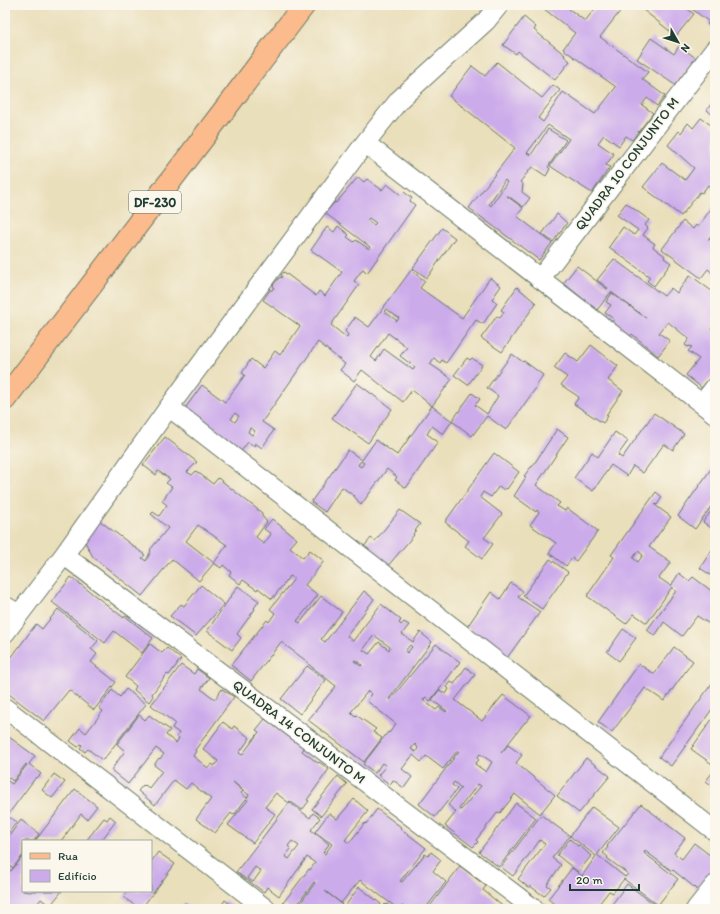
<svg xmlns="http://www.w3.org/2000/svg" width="720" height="914" viewBox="0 0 720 914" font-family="Itim,sans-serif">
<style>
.building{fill:#ccabeb;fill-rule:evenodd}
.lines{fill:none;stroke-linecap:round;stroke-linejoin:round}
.street-casing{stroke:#667663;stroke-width:21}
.primary-casing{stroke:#667663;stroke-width:24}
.street{stroke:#fff;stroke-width:19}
.primary{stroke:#fbbb8c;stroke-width:22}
.labels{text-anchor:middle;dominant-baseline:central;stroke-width:3.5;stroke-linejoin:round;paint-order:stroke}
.shield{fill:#fbf7ec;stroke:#61756b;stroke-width:1}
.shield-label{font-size:13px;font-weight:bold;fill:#1f3d34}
.street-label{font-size:14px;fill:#1f3d34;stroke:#fbf7ec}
</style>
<rect width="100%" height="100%" fill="#fbf7ec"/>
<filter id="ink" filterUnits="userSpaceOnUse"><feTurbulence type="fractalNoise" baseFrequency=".025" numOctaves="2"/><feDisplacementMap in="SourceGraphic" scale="8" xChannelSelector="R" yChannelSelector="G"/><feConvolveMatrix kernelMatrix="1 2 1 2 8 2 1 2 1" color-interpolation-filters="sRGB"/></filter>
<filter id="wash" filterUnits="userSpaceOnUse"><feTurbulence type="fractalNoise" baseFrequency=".012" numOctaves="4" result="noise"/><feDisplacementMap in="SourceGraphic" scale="16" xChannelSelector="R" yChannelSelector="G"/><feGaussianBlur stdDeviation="0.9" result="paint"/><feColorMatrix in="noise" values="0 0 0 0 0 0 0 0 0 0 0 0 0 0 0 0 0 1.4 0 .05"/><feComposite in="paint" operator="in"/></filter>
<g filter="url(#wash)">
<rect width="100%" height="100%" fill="#eadfbb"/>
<g id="blocks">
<path class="building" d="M 539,5 L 564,5 L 585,21 L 598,5 L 625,5 L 600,37 L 648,72 L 642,79 L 665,96 L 657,106 L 647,98 L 642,105 L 653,113 L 632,140 L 626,136 L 619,146 L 604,135 L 598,143 L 614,154 L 606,165 L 610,167 L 592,193 L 550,166 L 569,139 L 548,125 L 527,153 L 531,155 L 548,129 L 566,140 L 548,167 L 550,169 L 546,176 L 532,167 L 520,182 L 523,184 L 522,192 L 530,198 L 523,207 L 508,196 L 507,196 L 523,208 L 517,216 L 552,243 L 539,260 L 469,208 L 515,148 L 449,96 L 472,66 L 485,76 L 497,62 L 542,98 L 553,85 L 560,90 L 538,118 L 543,122 L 563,92 L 595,114 L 616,87 L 563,49 L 575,33 ZM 505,180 L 507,182 L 491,206 L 489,204 Z
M 637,5 L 682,5 L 694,14 L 676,36 Z
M 687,5 L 715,5 L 715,30 L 707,24 L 709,22 Z
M 524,17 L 536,27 L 534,30 L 565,55 L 564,56 L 570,61 L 555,80 L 518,51 L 516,54 L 503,45 Z
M 651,38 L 674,54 L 679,46 L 696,58 L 675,85 L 637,59 Z
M 715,98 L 715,117 L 707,110 Z
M 701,118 L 715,128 L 715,190 L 708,185 L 702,193 L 700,192 L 681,216 L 643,187 L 662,163 L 685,180 L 694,168 L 668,145 L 679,131 L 681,133 L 688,123 L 693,128 Z
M 358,177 L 364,182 L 367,179 L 382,190 L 387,184 L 401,195 L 404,192 L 412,198 L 410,201 L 415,205 L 367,273 L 363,269 L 354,281 L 359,285 L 331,325 L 347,338 L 348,335 L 345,331 L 353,320 L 355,319 L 354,318 L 355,317 L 369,327 L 412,269 L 414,271 L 413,272 L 425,281 L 420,288 L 462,318 L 490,278 L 501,286 L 492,299 L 497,303 L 483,324 L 476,320 L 446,363 L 442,360 L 440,363 L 434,358 L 430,364 L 452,379 L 432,406 L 452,421 L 443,434 L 432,426 L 427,434 L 438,442 L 406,488 L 395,480 L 397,477 L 387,469 L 361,505 L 354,496 L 342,487 L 325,512 L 311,502 L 348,450 L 362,460 L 376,440 L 397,455 L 432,406 L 412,390 L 403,402 L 362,370 L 354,381 L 340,370 L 345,364 L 318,342 L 262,422 L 274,430 L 262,448 L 255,443 L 254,446 L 248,442 L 239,454 L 181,414 L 202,385 L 225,402 L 245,375 L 242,373 L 251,359 L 263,368 L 275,351 L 280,355 L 300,326 L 263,300 L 270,290 L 272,290 L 274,288 L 273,285 L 279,278 L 282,277 L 281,275 L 284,272 L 316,296 L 319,291 L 325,296 L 342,272 L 311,250 L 327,227 L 334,232 L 338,226 L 349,235 L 347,237 L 354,242 L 356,240 L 369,249 L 370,247 L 325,213 L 335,202 L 336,203 ZM 369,218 L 376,223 L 374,225 L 367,220 ZM 386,309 L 399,318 L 397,321 L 384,311 ZM 388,333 L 407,347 L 400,356 L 415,367 L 413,370 L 384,349 L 376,361 L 371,357 ZM 235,413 L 239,416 L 235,422 L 231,419 ZM 250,428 L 255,431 L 252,435 L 248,432 ZM 361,461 L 364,463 L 361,467 L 358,465 Z
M 626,203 L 649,220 L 645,225 L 648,228 L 643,235 L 655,244 L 653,247 L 665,256 L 664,258 L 671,263 L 654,286 L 647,281 L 650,277 L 609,247 L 623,227 L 634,235 L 638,230 L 617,215 Z
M 715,203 L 715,230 L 708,240 L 709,240 L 715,233 L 715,275 L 708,269 L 701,278 L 662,249 L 683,221 L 693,229 L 696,225 L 698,227 Z
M 557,214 L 567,223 L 553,242 L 542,234 Z
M 442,228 L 455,238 L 427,278 L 413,268 Z
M 614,259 L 664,296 L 671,288 L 677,293 L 690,275 L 713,292 L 715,289 L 715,323 L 711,329 L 715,333 L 715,371 L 702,388 L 686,375 L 699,359 L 688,351 L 692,347 L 689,346 L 688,347 L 685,345 L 689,339 L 668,322 L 659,333 L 670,341 L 658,356 L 632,334 L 629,337 L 621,331 L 622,330 L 612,322 L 614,319 L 605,313 L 611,305 L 606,302 L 612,293 L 646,318 L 611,292 L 597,310 L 567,286 L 565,288 L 562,285 L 577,266 L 607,289 L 608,288 L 597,280 Z
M 517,287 L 536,303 L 502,352 L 481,338 L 497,316 L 500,318 L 504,312 L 501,310 Z
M 591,345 L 618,366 L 608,380 L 623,391 L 606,415 L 608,416 L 603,423 L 574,404 L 579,397 L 561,385 L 567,377 L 554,368 L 565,353 L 578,362 Z
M 512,354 L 523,362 L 524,361 L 543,375 L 537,385 L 538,385 L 506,430 L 487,416 L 472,436 L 452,421 L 472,393 L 480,399 L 475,405 L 487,414 L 498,396 L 487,388 Z
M 467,358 L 470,360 L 472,358 L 482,365 L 468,385 L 454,375 Z
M 357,383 L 392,409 L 368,443 L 332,418 Z
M 654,413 L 684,434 L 673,450 L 664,444 L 643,473 L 633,466 L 627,476 L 611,465 L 593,491 L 574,478 L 592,452 L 598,457 L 615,432 L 628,441 L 618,455 L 622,458 Z
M 557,429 L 568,437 L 536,485 L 560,503 L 557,506 L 565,511 L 567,508 L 598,531 L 576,561 L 572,558 L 566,566 L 549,553 L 556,543 L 530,525 L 539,512 L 537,510 L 536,512 L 514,496 L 526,477 L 524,476 L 531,467 L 532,467 Z
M 165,437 L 197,462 L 187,472 L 192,475 L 196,471 L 213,484 L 218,478 L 262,513 L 262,516 L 267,522 L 256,537 L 264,544 L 271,534 L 264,529 L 272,519 L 297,539 L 290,547 L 303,558 L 310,550 L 324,561 L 305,585 L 318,595 L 297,621 L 300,623 L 321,596 L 334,606 L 342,612 L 321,639 L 325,642 L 364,591 L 374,599 L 347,636 L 353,641 L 381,604 L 401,620 L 399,623 L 401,625 L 404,622 L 409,625 L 402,634 L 413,642 L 420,632 L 432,642 L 389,699 L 390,700 L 436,644 L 460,662 L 430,701 L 426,697 L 423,700 L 436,710 L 439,707 L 446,712 L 447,711 L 432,700 L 439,690 L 446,694 L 449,689 L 447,687 L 451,682 L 454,684 L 466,667 L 475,675 L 455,700 L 482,721 L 503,695 L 531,716 L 525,723 L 525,722 L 501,753 L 508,745 L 522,755 L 516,763 L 555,795 L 540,814 L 515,794 L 500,813 L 498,812 L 476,840 L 478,842 L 473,847 L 445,826 L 456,812 L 448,805 L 461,788 L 454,782 L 452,785 L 457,789 L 435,817 L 419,804 L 459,751 L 458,750 L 443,769 L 426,756 L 421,762 L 413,755 L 402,769 L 412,777 L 404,788 L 393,780 L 390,785 L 378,775 L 386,766 L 382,763 L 375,773 L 363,764 L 388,732 L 389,733 L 396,724 L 367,701 L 372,694 L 368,691 L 351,712 L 355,716 L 356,715 L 376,729 L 373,732 L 382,738 L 364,762 L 308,720 L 336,686 L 308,664 L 309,663 L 281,642 L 251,681 L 231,665 L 267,620 L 269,622 L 275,613 L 270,609 L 294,579 L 290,576 L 272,599 L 258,588 L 257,590 L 243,580 L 240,584 L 229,575 L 231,572 L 223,565 L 221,568 L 214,563 L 227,545 L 198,525 L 186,541 L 214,563 L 199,581 L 172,559 L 142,596 L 93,557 L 85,542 L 83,540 L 96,518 L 145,555 L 142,558 L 146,561 L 151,551 L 150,550 L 168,528 L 151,514 L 153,512 L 159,516 L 167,505 L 162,501 L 172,487 L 166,483 L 170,479 L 158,471 L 156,475 L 143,465 ZM 374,635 L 390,647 L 389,650 L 379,642 L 369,654 L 363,650 ZM 410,645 L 412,647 L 407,653 L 405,651 ZM 355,660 L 362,665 L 361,666 L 354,661 ZM 415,744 L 418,748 L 416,752 L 411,749 ZM 480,754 L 492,762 L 486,772 L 475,764 L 479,760 L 477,758 ZM 478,784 L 481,786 L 461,810 L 459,809 Z
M 494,453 L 519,472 L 507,489 L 505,488 L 504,490 L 499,486 L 491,497 L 483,492 L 480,497 L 502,514 L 484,538 L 493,544 L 482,559 L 465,546 L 469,541 L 445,522 Z
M 713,466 L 715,467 L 715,501 L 695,529 L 678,516 Z
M 656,492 L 662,497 L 657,505 L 656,504 L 655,505 L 671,517 L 649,547 L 671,562 L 659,578 L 671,586 L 679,573 L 689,581 L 693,577 L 713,592 L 715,590 L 715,620 L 711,625 L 697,616 L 682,636 L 664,622 L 655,636 L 647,630 L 676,591 L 672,587 L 647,623 L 634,614 L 626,624 L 587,596 L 614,557 L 611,555 ZM 638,551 L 643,555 L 638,562 L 633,558 Z
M 715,506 L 715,531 L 703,522 Z
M 400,510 L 420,524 L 413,534 L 414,535 L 387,567 L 362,549 L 371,538 L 375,541 Z
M 715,545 L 715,578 L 700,568 Z
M 550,559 L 568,572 L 542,609 L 523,596 Z
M 71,577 L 124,618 L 125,616 L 153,638 L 142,653 L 114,631 L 105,643 L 52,602 Z
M 511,583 L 523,591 L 518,597 L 540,612 L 507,658 L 467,627 L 491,592 L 500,599 Z
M 201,585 L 224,604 L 196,636 L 170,616 L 181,604 L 184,606 Z
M 238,586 L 259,601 L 254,608 L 255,609 L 237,634 L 241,638 L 232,650 L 207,631 Z
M 58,609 L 98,641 L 91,649 L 97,654 L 91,662 L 116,682 L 94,710 L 69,690 L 44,721 L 5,691 L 5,666 L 36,624 L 42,629 Z
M 623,629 L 636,638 L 619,661 L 607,652 Z
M 150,644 L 162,653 L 167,648 L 181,659 L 169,675 L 167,674 L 152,694 L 153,696 L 149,702 L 134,690 L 136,686 L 125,677 Z
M 674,647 L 693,661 L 664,701 L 645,688 L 612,732 L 598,722 L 639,664 L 654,674 Z
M 181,665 L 194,674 L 197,669 L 209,678 L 201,689 L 215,699 L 222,689 L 234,697 L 195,750 L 196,751 L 193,756 L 208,768 L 212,764 L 214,766 L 218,761 L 203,749 L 223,722 L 232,729 L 234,726 L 250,738 L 239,753 L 242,755 L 259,732 L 256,730 L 265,719 L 304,748 L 302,751 L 318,763 L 319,762 L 329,769 L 307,800 L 309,801 L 302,810 L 290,801 L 289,802 L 310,818 L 313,813 L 320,818 L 311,830 L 329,844 L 323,853 L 325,854 L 332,844 L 315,832 L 329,813 L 337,819 L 354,799 L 368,811 L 345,840 L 349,843 L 365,823 L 366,824 L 377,809 L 401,827 L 400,828 L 426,848 L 400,881 L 402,882 L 425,854 L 428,856 L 431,852 L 441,860 L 433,871 L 446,882 L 425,909 L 407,909 L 402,906 L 400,909 L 398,909 L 360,880 L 341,903 L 325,891 L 342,904 L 338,909 L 296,909 L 315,883 L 314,882 L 294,909 L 290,909 L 283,903 L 309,869 L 310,870 L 315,863 L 307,857 L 279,896 L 267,887 L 264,892 L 236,872 L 289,803 L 276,793 L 265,807 L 275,814 L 253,843 L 228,825 L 248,800 L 246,799 L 235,814 L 234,813 L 233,815 L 231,813 L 215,833 L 196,819 L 211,799 L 191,783 L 186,789 L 174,780 L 155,805 L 138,791 L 143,785 L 144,786 L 145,785 L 149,788 L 162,771 L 154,765 L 159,758 L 160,759 L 164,754 L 156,748 L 128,784 L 111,770 L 125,751 L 117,744 L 139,715 L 145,720 L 149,715 L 170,730 L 166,735 L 176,743 L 179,738 L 177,736 L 179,733 L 172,728 L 175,723 L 151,705 ZM 233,782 L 249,795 L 247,798 L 241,793 L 243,791 ZM 292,841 L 299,846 L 289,859 L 285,856 L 291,849 L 288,846 ZM 255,867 L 261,871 L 253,882 L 247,878 Z
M 307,666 L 326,680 L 300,714 L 281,699 Z
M 715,679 L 715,705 L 671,766 L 659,757 Z
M 126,689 L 146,704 L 104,759 L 102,760 L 88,749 L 85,752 L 80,748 L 82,745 L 81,744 L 78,747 L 70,741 L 80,728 L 86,733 L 103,711 L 99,708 L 112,690 L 120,697 Z
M 715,715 L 715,760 L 712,764 L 691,749 Z
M 5,734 L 35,756 L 29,764 L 41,774 L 37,778 L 36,777 L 7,816 L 17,822 L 5,837 L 5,779 L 12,784 L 27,765 L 26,764 L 13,781 L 5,775 Z
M 586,758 L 610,776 L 579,813 L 557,796 Z
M 715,769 L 715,788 L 706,781 Z
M 54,774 L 65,782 L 52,798 L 42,790 Z
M 338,776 L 347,784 L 321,816 L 312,809 Z
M 75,789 L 97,806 L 87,819 L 81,814 L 61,841 L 35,841 Z
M 516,803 L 536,818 L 499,867 L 479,852 Z
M 641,804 L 685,838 L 674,853 L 682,859 L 694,843 L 715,859 L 715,873 L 700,892 L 673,870 L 672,871 L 645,851 L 644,853 L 678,879 L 658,905 L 624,879 L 613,893 L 609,891 L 595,909 L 557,908 L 558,907 L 548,899 L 572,868 L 582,876 L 596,856 L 570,836 L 592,807 L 619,827 L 597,855 L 625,877 L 628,874 L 607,858 L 608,857 L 603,853 L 608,847 L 607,846 Z
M 541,815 L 570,836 L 552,858 L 561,865 L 547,885 L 551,888 L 544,896 L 530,886 L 529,888 L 518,879 L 545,844 L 540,840 L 513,876 L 501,867 Z
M 110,816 L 116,821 L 101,841 L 86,841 L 104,818 L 107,820 Z
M 21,820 L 39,834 L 34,841 L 23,841 L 23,855 L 13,868 L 5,862 L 5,841 Z
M 570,839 L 578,846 L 579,845 L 591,856 L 578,872 L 557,855 Z
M 158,852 L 175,864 L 141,909 L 140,909 L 123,897 L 128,891 L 151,891 L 151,862 Z
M 23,856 L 23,879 L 21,881 L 23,882 L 22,885 L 23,886 L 23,891 L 31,892 L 32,891 L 62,891 L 50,906 L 41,899 L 38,903 L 45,909 L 5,909 L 5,867 L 11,871 Z
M 460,866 L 486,886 L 483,890 L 506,909 L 428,909 Z
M 627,884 L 661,909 L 612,909 L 610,907 Z
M 359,887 L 381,904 L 377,909 L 343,909 Z
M 225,900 L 237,909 L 219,909 Z
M 185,903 L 193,909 L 180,909 Z
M 385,904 L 386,905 L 387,904 L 393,909 L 382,909 Z"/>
</g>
</g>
<g filter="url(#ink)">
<use href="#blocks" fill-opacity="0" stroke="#667663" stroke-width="1"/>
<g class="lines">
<g class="street-casing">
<path id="street" d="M 365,143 L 715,414
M 540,279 L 715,49
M 702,404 L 715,387
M 169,407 L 715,831
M 64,555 L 534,909
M 5,606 L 19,614
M 5,633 L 64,555 L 169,407 L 365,143 L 400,99 L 486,21 L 499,5
M 5,708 L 266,909
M 696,909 L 715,885"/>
</g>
<g class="primary-casing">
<path id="primary" d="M 5,399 L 304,5"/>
</g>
<use href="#street" class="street"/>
<use href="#primary" class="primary"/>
</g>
</g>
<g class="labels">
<rect class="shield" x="129" y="191" width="52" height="22" rx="3"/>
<g class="shield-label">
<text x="155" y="202">DF-230</text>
</g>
<g class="street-label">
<text transform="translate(627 164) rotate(-53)">QUADRA 10 CONJUNTO M</text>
<text transform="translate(299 732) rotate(37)">QUADRA 14 CONJUNTO M</text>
</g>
</g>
<rect width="720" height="914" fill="none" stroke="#fbf7ec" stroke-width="20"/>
<rect x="22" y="840" width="130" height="52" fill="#fbf7ec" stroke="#a3ada2"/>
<rect x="30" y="853" width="20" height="6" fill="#fbbb8c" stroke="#a3ada2"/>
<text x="58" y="860" font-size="12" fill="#1f3d34">Rua</text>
<rect x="30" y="870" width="20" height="12" fill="#ccabeb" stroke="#a3ada2"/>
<text x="58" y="880" font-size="12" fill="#1f3d34">Edifício</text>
<g transform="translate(678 42) rotate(129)" stroke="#fbf7ec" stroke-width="3" paint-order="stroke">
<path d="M0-3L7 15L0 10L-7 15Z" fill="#1f3d34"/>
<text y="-6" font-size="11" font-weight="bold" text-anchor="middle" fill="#1f3d34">N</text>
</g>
<path d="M570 884v6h69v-6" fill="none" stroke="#1f3d34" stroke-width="2"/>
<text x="576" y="884" font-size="12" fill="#1f3d34" stroke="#fbf7ec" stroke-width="3" paint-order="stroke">20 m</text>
</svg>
